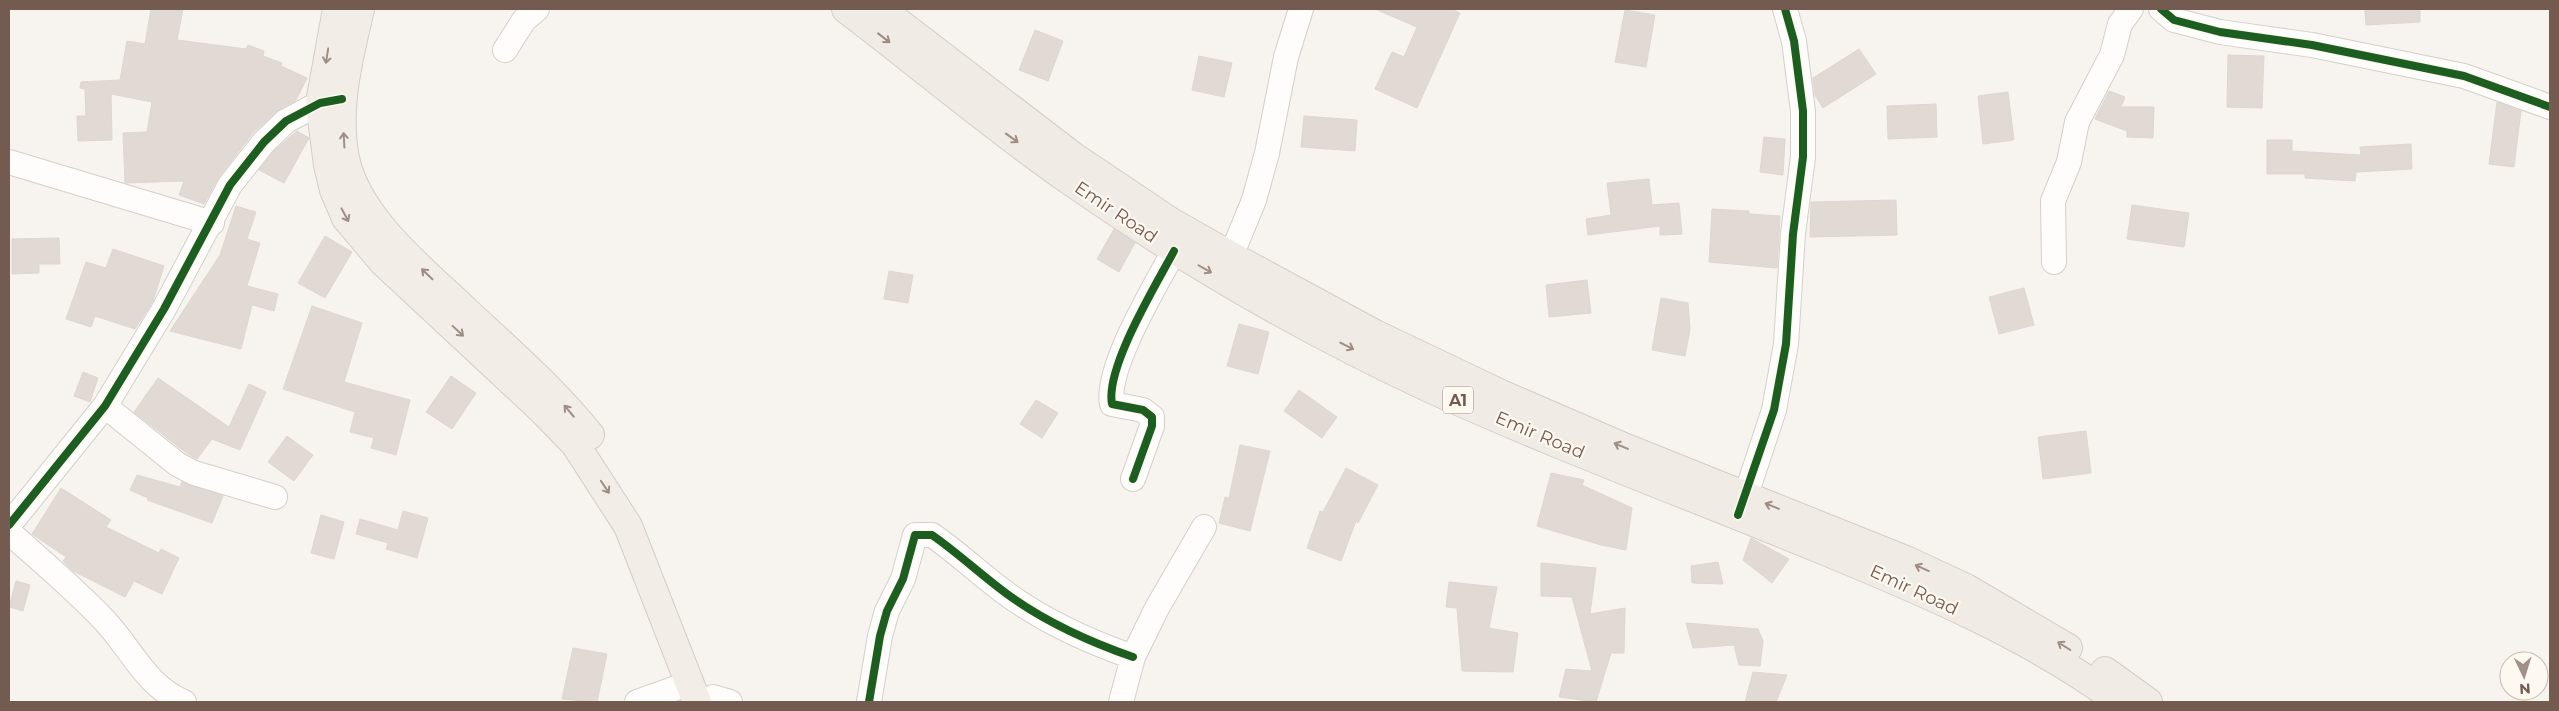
<svg xmlns="http://www.w3.org/2000/svg" width="2559" height="711" viewBox="0 0 2559 711" font-family="Montserrat,sans-serif">
<style>
.building{fill:#e0d9d4;stroke:#dfd6d1}
.lines{fill:none;stroke-linecap:round;stroke-linejoin:round}
.minor-casing{stroke:#d4cfc9;stroke-width:26}
.primary-casing{stroke:#d5cdc8;stroke-width:30}
.trunk-casing{stroke:#d5cdc8;stroke-width:30}
.minor{stroke:#fefdfc;stroke-width:24}
.primary{stroke:#f2ede7;stroke-width:28}
.trunk{stroke:#f1ebe6;stroke-width:28}
.cycleway-casing{stroke:#fdf8f0;stroke-width:11}
.cycleway{stroke:#1b5e20;stroke-width:8}
.oneway{stroke:#9f8d84}
.oneway2{stroke:#9f8e85}
.labels{text-anchor:middle;dominant-baseline:central;stroke-width:4.5;stroke-linejoin:round;paint-order:stroke}
.shield{fill:#fdf8f0;stroke:#9c8a80;stroke-width:1}
.shield-label{font-size:16px;font-weight:bold;fill:#735b50}
.street-label{font-size:18px;fill:#735b50;stroke:#fdf8f0}
</style>
<rect width="100%" height="100%" fill="#f7f3ee"/>
<path class="building" d="M 151,9 L 183,9 L 177,40 L 246,49 L 248,45 L 264,51 L 263,56 L 282,63 L 281,66 L 307,78 L 296,100 L 277,111 L 253,133 L 219,177 L 204,204 L 179,195 L 184,181 L 125,183 L 123,133 L 147,132 L 152,102 L 111,94 L 112,140 L 78,141 L 77,116 L 86,116 L 85,89 L 80,88 L 81,82 L 120,80 L 127,41 L 145,44 Z
M 1375,9 L 1451,9 L 1460,13 L 1417,108 L 1375,89 L 1392,52 L 1404,57 L 1417,27 Z
M 2365,9 L 2420,9 L 2420,22 L 2366,25 Z
M 1625,10 L 1655,15 L 1646,67 L 1615,62 Z
M 1035,30 L 1063,41 L 1048,81 L 1019,70 Z
M 1859,49 L 1876,74 L 1823,108 L 1815,95 L 1813,78 Z
M 2228,55 L 2264,56 L 2262,108 L 2227,107 Z
M 1199,56 L 1232,63 L 1224,97 L 1192,90 Z
M 2109,91 L 2125,97 L 2121,107 L 2154,107 L 2153,138 L 2127,137 L 2127,131 L 2095,119 Z
M 2008,92 L 2014,140 L 1983,144 L 1978,96 Z
M 2497,102 L 2521,111 L 2514,167 L 2489,164 Z
M 1936,104 L 1937,137 L 1888,139 L 1887,106 Z
M 1304,116 L 1357,120 L 1355,151 L 1301,147 Z
M 297,131 L 309,138 L 284,183 L 259,170 L 274,151 Z
M 1764,137 L 1785,139 L 1783,175 L 1760,172 Z
M 2267,140 L 2292,140 L 2292,151 L 2361,155 L 2360,147 L 2411,144 L 2412,169 L 2356,172 L 2355,181 L 2305,178 L 2305,174 L 2267,174 Z
M 1649,179 L 1652,205 L 1679,203 L 1682,234 L 1660,235 L 1660,226 L 1588,235 L 1586,219 L 1611,215 L 1607,183 Z
M 1896,200 L 1897,235 L 1810,237 L 1811,202 Z
M 2132,205 L 2189,213 L 2184,247 L 2127,239 Z
M 236,206 L 256,212 L 247,239 L 260,243 L 247,286 L 278,294 L 274,311 L 252,305 L 241,349 L 170,331 L 220,255 Z
M 1712,209 L 1749,211 L 1749,214 L 1780,216 L 1777,268 L 1709,262 Z
M 1114,229 L 1135,243 L 1119,272 L 1097,259 Z
M 325,236 L 352,252 L 325,298 L 298,283 Z
M 59,238 L 60,264 L 39,264 L 39,273 L 12,274 L 12,239 Z
M 113,249 L 164,266 L 153,301 L 135,329 L 95,316 L 91,327 L 66,319 L 86,262 L 106,268 Z
M 889,271 L 913,275 L 908,303 L 884,299 Z
M 1587,280 L 1591,313 L 1549,317 L 1546,285 Z
M 2024,288 L 2034,325 L 1999,334 L 1989,297 Z
M 1661,298 L 1688,303 L 1690,329 L 1685,356 L 1652,350 Z
M 312,306 L 362,323 L 344,382 L 410,400 L 396,455 L 371,448 L 374,438 L 350,432 L 355,412 L 283,389 Z
M 1239,324 L 1269,332 L 1258,374 L 1227,366 Z
M 83,372 L 98,378 L 90,402 L 74,396 Z
M 451,376 L 476,393 L 452,429 L 426,412 Z
M 158,378 L 229,427 L 249,384 L 266,392 L 240,450 L 212,439 L 197,459 L 185,452 L 134,412 Z
M 1299,390 L 1337,417 L 1322,438 L 1284,411 Z
M 1036,400 L 1058,413 L 1042,438 L 1020,424 Z
M 2086,431 L 2091,473 L 2043,479 L 2038,437 Z
M 287,436 L 313,455 L 294,481 L 268,462 Z
M 1240,445 L 1270,451 L 1250,531 L 1219,523 L 1225,497 L 1229,498 Z
M 1346,468 L 1378,485 L 1358,523 L 1356,521 L 1341,561 L 1307,548 L 1320,511 L 1323,512 Z
M 1551,473 L 1584,480 L 1582,485 L 1632,508 L 1626,550 L 1601,545 L 1537,526 Z
M 137,475 L 180,487 L 182,482 L 223,496 L 212,523 L 147,500 L 148,498 L 130,490 Z
M 61,488 L 111,520 L 106,527 L 159,553 L 161,549 L 179,558 L 162,594 L 134,581 L 125,597 L 73,571 L 63,561 L 66,557 L 32,534 Z
M 403,511 L 428,518 L 417,558 L 386,549 L 388,543 L 356,534 L 360,519 L 398,530 Z
M 321,515 L 344,522 L 334,559 L 311,553 Z
M 1751,538 L 1789,559 L 1772,583 L 1743,560 Z
M 1718,562 L 1723,584 L 1692,583 L 1691,566 Z
M 1541,563 L 1596,568 L 1590,614 L 1625,608 L 1624,653 L 1611,653 L 1596,702 L 1559,697 L 1566,669 L 1592,671 L 1572,597 L 1541,596 Z
M 16,581 L 30,585 L 23,611 L 9,607 Z
M 1449,582 L 1497,587 L 1489,628 L 1518,633 L 1513,672 L 1462,671 L 1457,608 L 1446,607 Z
M 1686,623 L 1758,629 L 1763,641 L 1760,666 L 1739,665 L 1734,645 L 1693,648 Z
M 573,648 L 607,654 L 597,702 L 562,699 Z
M 1753,672 L 1787,675 L 1776,702 L 1745,702 Z"/>
<g class="lines">
<g class="minor-casing">
<path id="minor" d="M 2161,9 L 2174,20 L 2220,32 L 2312,45 L 2464,76 L 2550,107
M 505,50 L 524,20 L 537,9
M 9,162 L 212,223
M 1231,256 L 1254,200 L 1267,153 L 1286,57 L 1301,9
M 2054,262 L 2053,201 L 2069,162 L 2077,122 L 2112,55 L 2120,24 L 2131,9
M 105,406 L 177,464 L 194,473 L 275,497
M 1133,479 L 1152,426 L 1152,417 L 1143,410 L 1112,404 C 1105,368 1156,285 1174,251
M 1740,513 L 1774,410 L 1786,344 L 1793,234 L 1803,157 L 1803,111 L 1794,41 L 1785,9
M 9,525 L 105,406 L 164,309 L 230,185 L 264,142 L 286,121 L 320,103 L 337,100
M 9,532 C 41,561 75,589 105,621 C 132,650 146,686 184,702
M 713,697 L 730,702
M 637,702 L 690,683
M 869,702 L 880,636 L 887,611 L 903,579 L 915,535 L 932,535 C 958,553 981,575 1007,594 C 1044,621 1090,642 1133,657
M 1121,702 L 1133,657 L 1157,608 L 1204,527"/>
</g>
<g class="primary-casing">
<path id="primary" d="M 337,9 L 320,103 L 328,165 L 334,190 L 346,218 L 383,262 L 542,410 L 575,444 L 628,526 L 697,702
M 360,9 C 349,57 335,108 345,158 C 357,218 422,269 465,310 C 508,350 553,389 590,435"/>
</g>
<g class="trunk-casing">
<path id="trunk" d="M 846,9 C 920,65 990,125 1066,178 C 1180,258 1301,328 1427,387 C 1556,446 1689,495 1820,549 C 1920,590 2032,637 2119,702
M 881,9 L 1074,157 L 1171,222 L 1231,256 L 1375,334 L 1501,394 L 1626,448 L 1908,561 L 1966,588 L 2068,648
M 2105,671 L 2148,702"/>
</g>
<use href="#minor" class="minor"/>
<use href="#primary" class="primary"/>
<use href="#trunk" class="trunk"/>
<g class="cycleway-casing">
<path id="cycleway" d="M 2161,9 L 2174,20 L 2220,32 L 2312,45 L 2464,76 L 2550,107
M 1133,479 L 1152,426 L 1152,417 L 1143,410 L 1112,404 C 1105,368 1156,285 1174,251
M 1738,515 L 1774,410 L 1786,344 L 1793,234 L 1803,157 L 1803,111 L 1794,41 L 1785,9
M 9,525 L 105,406 L 164,309 L 230,185 L 264,142 L 286,121 L 320,103 L 342,99
M 869,702 L 880,636 L 887,611 L 903,579 L 915,535 L 932,535 C 958,553 981,575 1007,594 C 1044,621 1090,642 1133,657"/>
</g>
<use href="#cycleway" class="cycleway"/>
</g>
<defs><path id="oneway-shaft" d="M-6 0H5M1.5-3L5.5 0L1.5 3" fill="none" stroke-width="1.6" stroke-linecap="round" stroke-linejoin="round" transform="scale(1.25)"/></defs>
<g class="oneway">
<use href="#oneway-shaft" transform="translate(884 38) rotate(38)"/>
<use href="#oneway-shaft" transform="translate(1012 138) rotate(36)"/>
<use href="#oneway-shaft" transform="translate(1205 269) rotate(30)"/>
<use href="#oneway-shaft" transform="translate(1347 346) rotate(27)"/>
<use href="#oneway-shaft" transform="translate(1621 446) rotate(-157)"/>
<use href="#oneway-shaft" transform="translate(1772 506) rotate(-158)"/>
<use href="#oneway-shaft" transform="translate(1922 568) rotate(-156)"/>
<use href="#oneway-shaft" transform="translate(2064 646) rotate(-148)"/>
</g>
<g class="oneway2">
<use href="#oneway-shaft" transform="translate(327 56) rotate(99)"/>
<use href="#oneway-shaft" transform="translate(344 140) rotate(-93)"/>
<use href="#oneway-shaft" transform="translate(345 215) rotate(62)"/>
<use href="#oneway-shaft" transform="translate(427 274) rotate(-136)"/>
<use href="#oneway-shaft" transform="translate(458 331) rotate(43)"/>
<use href="#oneway-shaft" transform="translate(569 411) rotate(-130)"/>
<use href="#oneway-shaft" transform="translate(605 487) rotate(56)"/>
</g>
<g class="labels">
<rect class="shield" x="1443" y="386.5" width="30" height="27" rx="4"/>
<g class="shield-label">
<text x="1458" y="400">A1</text>
</g>
<g class="street-label">
<text transform="translate(1116 212) rotate(34)">Emir Road</text>
<text transform="translate(1540 435) rotate(23)">Emir Road</text>
<text transform="translate(1914 590) rotate(25)">Emir Road</text>
</g>
</g>
<rect width="2559" height="711" fill="none" stroke="#735b50" stroke-width="20"/>
<g transform="translate(2524 676) rotate(176)"><circle r="24" fill="#fdf8f0" stroke="#c6b9b0"/>
<path d="M0-4L9 19L0 12L-9 19Z" fill="#a19087"/>
<text y="-8" font-size="14" font-weight="bold" text-anchor="middle" fill="#735b50">N</text>
</g>
</svg>
